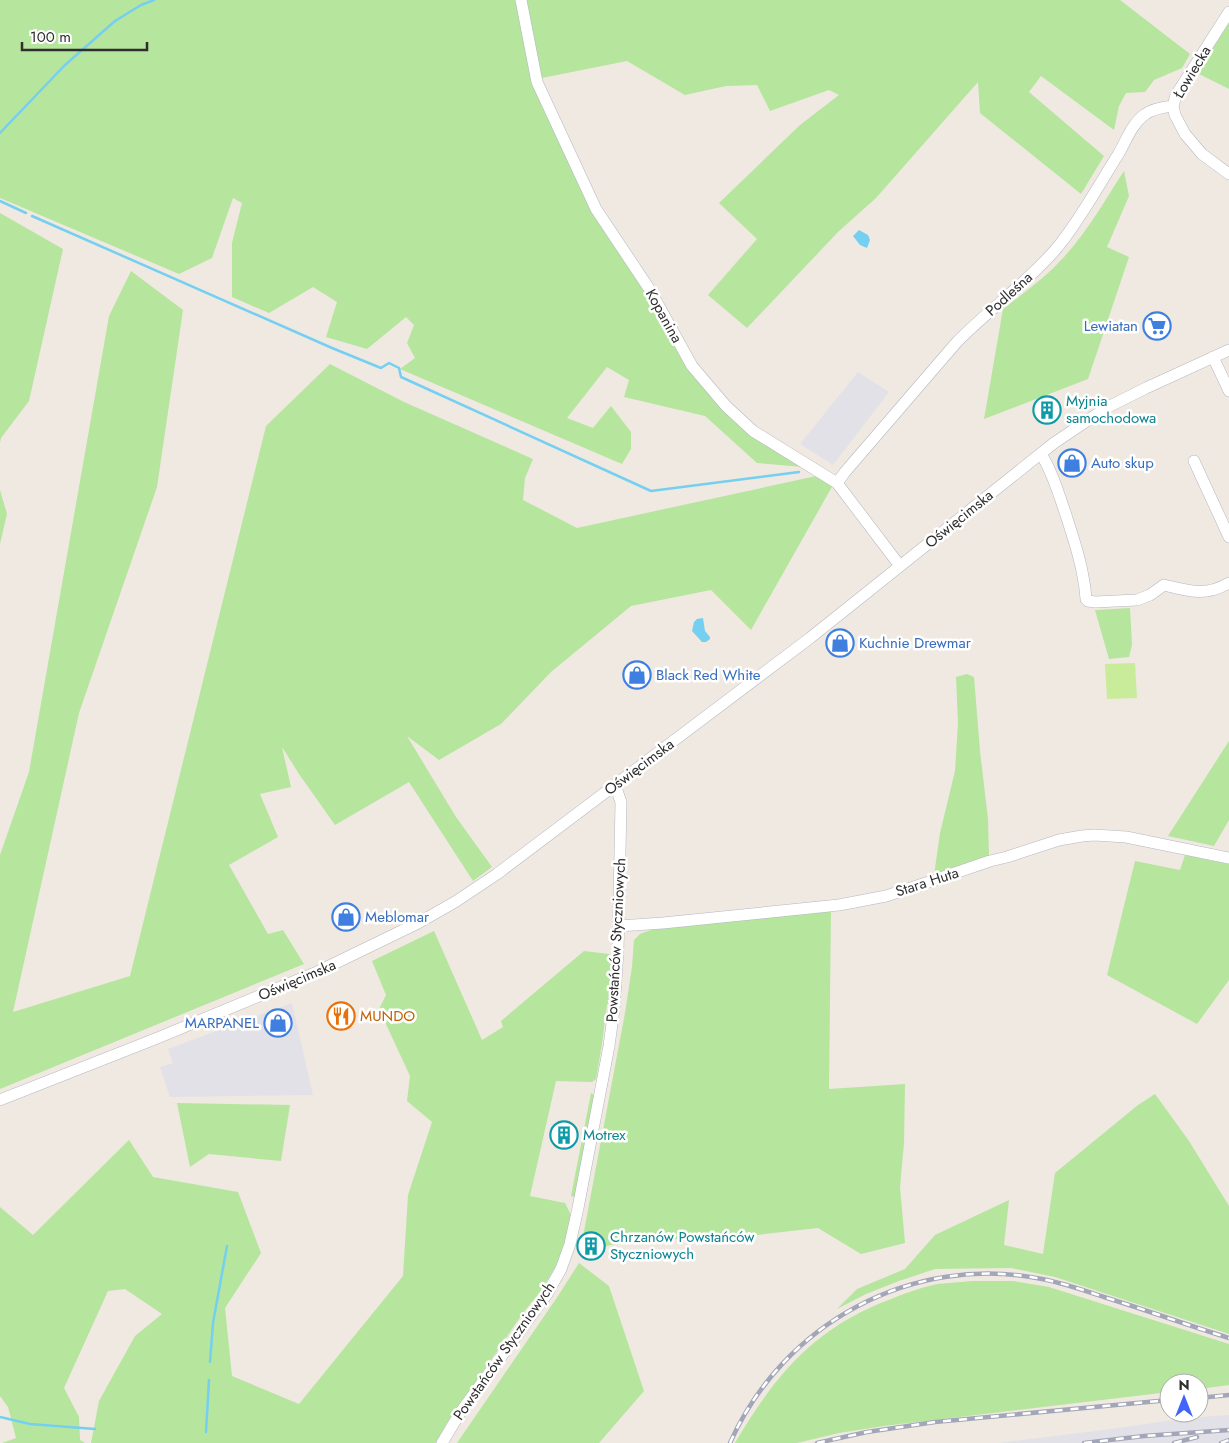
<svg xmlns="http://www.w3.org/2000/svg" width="1229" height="1443" viewBox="0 0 1229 1443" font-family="Jost,sans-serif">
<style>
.industrial{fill:#e3e1e8}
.green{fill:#b6e59e}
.pitch{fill:#c9ec9a}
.water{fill:#75cff0}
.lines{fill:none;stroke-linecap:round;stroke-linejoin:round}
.stream{stroke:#75cff0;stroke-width:2.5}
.minor-casing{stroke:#b4b7c1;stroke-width:12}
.minor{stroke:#fff;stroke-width:11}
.rail-casing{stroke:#a3a6b8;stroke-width:4.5}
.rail{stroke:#fff;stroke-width:2.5;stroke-dasharray:8;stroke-linecap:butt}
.labels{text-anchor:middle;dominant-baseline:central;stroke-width:5;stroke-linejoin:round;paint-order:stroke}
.street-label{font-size:15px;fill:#2e2e2e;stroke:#fff}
.shop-label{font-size:15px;fill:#366cbe;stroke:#fff;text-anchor:start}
.culture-label{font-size:15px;fill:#0d838f;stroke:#fff;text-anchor:start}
.food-label{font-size:15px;fill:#c56008;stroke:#fff;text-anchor:start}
</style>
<rect width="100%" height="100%" fill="#efe9e1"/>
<path class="industrial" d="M 858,372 L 889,392 L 833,465 L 800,444 Z
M 292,1003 L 313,1095 L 170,1097 L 160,1067 L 173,1063 L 168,1049 Z
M 1229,1415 L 1229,1443 L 998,1443 L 1111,1429 L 1187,1418 Z"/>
<path class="green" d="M 0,0 L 1120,0 L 1190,54 L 1182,68 L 1154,80 L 1145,92 L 1126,93 L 1119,106 L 1114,130 L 1041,76 L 1029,92 L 1104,156 L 1081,194 L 980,113 L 978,82 L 876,198 L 838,232 L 747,328 L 708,295 L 757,239 L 719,203 L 800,125 L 839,95 L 829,90 L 770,111 L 757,85 L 726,86 L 685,95 L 627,61 L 532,80 L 690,370 L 803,467 L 757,463 L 705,416 L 624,397 L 629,380 L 607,367 L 567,418 L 593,428 L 611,406 L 631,432 L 631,449 L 622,464 L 400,369 L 415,358 L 407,343 L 414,325 L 406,317 L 367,349 L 326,337 L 337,302 L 313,287 L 269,313 L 232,297 L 232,243 L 242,203 L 233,198 L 212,258 L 179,274 L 0,198 Z
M 1229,23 L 1229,89 L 1197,73 Z
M 1124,171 L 1129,196 L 1107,247 L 1129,257 L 1088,379 L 984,419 L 1003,309 C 1024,293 1046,277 1064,257 C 1088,231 1105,200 1124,171 Z
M 0,213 L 63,249 L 29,401 L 1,438 L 0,443 Z
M 131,271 L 183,310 L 157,487 L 79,713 L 13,1012 L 130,976 L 266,426 L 330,364 L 404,402 L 533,459 L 525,478 L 523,500 L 577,528 L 821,475 L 833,485 L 751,630 L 711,590 L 631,606 L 551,672 L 501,724 L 439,760 L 407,736 L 456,817 L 492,867 L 473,881 L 409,782 L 335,825 L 299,774 L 282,747 L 291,787 L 260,794 L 278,837 L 229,865 L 268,934 L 283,930 L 304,964 L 0,1089 L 0,855 L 29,772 L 109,316 Z
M 0,490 L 7,514 L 0,544 Z
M 1130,608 L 1132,645 L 1129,657 L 1109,659 L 1095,610 Z
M 967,674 L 974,677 L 980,751 L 988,819 L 989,856 L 934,875 L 940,833 L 955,771 L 958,723 L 956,677 Z
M 1229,741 L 1229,820 L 1214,846 L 1168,836 Z
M 1185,855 L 1229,864 L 1229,980 L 1197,1024 L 1107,975 L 1135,861 L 1180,870 Z
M 831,908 L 829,1089 L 905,1084 L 904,1143 L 900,1187 L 905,1243 L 861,1254 L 818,1228 L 730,1238 L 650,1240 L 610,1245 L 598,1249 L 582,1242 L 625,1013 L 632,967 L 634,940 L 640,934 L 653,929 Z
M 434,931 L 482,1040 L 503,1027 L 501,1021 L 584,951 L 609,954 L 612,956 L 609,1004 L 607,1004 L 602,1044 L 596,1079 L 592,1082 L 556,1081 L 530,1196 L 565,1203 L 572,1217 L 564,1248 L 556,1266 L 541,1291 L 523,1313 L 465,1398 L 447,1423 L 436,1443 L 91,1443 L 99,1401 L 135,1336 L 162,1314 L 125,1289 L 108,1291 L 64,1388 L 79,1417 L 80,1440 L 85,1443 L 2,1443 L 16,1438 L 8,1407 L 0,1396 L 0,1207 L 33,1235 L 129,1140 L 153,1177 L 238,1192 L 261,1253 L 225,1308 L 232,1376 L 299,1404 L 403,1276 L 408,1195 L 432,1122 L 407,1101 L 410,1076 L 379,1009 L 386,995 L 372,961 Z
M 591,1093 L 596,1097 L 576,1196 L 574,1197 L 571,1196 Z
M 1155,1094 L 1189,1141 L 1229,1206 L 1229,1334 L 1055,1277 L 1011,1268 L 935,1269 L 899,1281 L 866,1294 L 837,1309 L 857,1289 L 905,1269 L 935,1235 L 1009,1200 L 1004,1245 L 1043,1254 L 1055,1173 L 1138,1105 Z
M 177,1103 L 290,1105 L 281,1161 L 209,1154 L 190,1167 Z
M 579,1263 L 609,1286 L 644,1391 L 599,1443 L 457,1443 L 558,1296 Z
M 972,1281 L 1013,1281 L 1049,1287 L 1229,1344 L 1229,1385 L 1199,1389 L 1199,1383 L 1169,1383 L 1169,1392 L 884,1426 L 839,1433 L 797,1443 L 735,1443 C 776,1374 814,1328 891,1299 C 906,1293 922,1287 938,1284 C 949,1283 961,1282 972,1281 Z"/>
<path class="pitch" d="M 1135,663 L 1137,698 L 1107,699 L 1105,664 Z"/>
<path class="water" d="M 859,230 L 868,235 L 870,240 L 867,248 L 860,245 L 853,236 Z
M 703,618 L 705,631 L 710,637 L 710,639 L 706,642 L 702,642 L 692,631 L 694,622 L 697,619 Z"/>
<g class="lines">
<path class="stream" d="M 0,133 L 65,65 L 115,21 L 141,5 L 154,0
M 0,201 L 26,213
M 32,216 L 332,348 L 381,368 L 389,363 L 399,368 L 401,377 L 651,491 L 799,472
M 210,1362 L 213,1323 L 227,1246
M 0,1417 L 30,1424 L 95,1429
M 206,1432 L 209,1380"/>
<g class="minor-casing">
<path id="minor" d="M 521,0 L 537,82 L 596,209 L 650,290 L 692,366 L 726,406 L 753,431 L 837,483 L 900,566
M 1229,12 L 1176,95 L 1173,106 L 1175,115 L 1185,134 L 1202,154 L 1229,174
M 1213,357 L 1229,391
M 1041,454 C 1052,471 1058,492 1065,512 C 1074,540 1084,569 1086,599 L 1088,601 L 1095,602 L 1137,600 L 1150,595 L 1164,585 C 1189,591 1205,597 1229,583
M 1194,461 L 1229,537
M 837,483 L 845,472 L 956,343 C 988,310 1026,284 1056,249 C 1079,222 1100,183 1119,153 C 1126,141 1132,124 1144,115 C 1152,109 1163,107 1173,106
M 619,926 L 663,923 L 839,905 L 886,896 L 914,887 L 990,861 L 1007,857 L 1059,840 L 1082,836 L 1094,835 L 1126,837 L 1229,858
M 0,1100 L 155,1039 L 317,972 L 418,923 L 455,902 L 497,874 L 810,638 L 1054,443 L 1106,408 L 1146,388 L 1229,350
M 442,1443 L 460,1413 L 547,1294 L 561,1269 L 570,1244 L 578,1208 L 609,1046 L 614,1009 L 618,951 L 621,802 L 615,785"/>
</g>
<use href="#minor" class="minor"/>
<g class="rail-casing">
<path id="rail" d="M 1199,1398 L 1229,1395
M 730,1443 C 783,1323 913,1253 1042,1279 C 1063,1283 1083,1290 1104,1297 C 1146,1310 1187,1325 1229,1338
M 817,1443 L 867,1432 L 935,1422 L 1169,1400
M 1084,1443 L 1144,1436 L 1229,1430
M 1174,1443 L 1197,1437
M 1221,1443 L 1229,1440"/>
</g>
<use href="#rail" class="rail"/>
</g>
<defs>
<g id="supermarket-ring" transform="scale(1.4375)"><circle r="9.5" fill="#fff" stroke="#3f7fe0" stroke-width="1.5"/><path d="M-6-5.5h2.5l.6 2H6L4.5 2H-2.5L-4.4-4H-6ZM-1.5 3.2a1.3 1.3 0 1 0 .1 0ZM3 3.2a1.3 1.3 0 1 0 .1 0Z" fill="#3f7fe0"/></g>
<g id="building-ring" transform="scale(1.4375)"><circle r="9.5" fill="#fff" stroke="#0f9aa8" stroke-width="1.5"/><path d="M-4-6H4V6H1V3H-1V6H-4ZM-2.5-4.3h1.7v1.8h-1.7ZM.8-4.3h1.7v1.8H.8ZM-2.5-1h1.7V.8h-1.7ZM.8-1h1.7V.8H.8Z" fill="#0f9aa8"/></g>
<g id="shop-ring" transform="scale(1.4375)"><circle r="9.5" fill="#fff" stroke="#3f7fe0" stroke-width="1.5"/><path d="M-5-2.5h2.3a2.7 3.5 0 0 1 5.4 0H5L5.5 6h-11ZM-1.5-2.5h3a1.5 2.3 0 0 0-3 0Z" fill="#3f7fe0"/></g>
<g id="restaurant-ring" transform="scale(1.4375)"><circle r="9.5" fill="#fff" stroke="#e8710a" stroke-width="1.5"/><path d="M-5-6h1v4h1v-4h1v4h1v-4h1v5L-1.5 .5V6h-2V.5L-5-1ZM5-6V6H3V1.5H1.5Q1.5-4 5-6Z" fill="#e8710a"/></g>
</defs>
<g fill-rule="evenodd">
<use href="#supermarket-ring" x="1157" y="326"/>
<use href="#building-ring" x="1047" y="410"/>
<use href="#shop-ring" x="1072" y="463"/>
<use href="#shop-ring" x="840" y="643"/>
<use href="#shop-ring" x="637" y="675"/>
<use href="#shop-ring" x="346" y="917"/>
<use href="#restaurant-ring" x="341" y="1016"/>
<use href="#shop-ring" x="278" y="1023"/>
<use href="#building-ring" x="564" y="1135"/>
<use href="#building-ring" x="591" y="1246"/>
</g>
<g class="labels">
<g class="street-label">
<text transform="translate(1192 72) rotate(-59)">Łowiecka</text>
<text transform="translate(1009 294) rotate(-42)">Podleśna</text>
<text transform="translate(664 316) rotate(61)">Kopanina</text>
<text transform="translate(959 519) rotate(-39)">Oświęcimska</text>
<text transform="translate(639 767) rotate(-37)">Oświęcimska</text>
<text transform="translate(927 882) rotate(-18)">Stara Huta</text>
<text transform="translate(616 940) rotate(-87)">Powstańców Styczniowych</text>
<text transform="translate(297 980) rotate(-23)">Oświęcimska</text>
<text transform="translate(504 1351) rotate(-55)">Powstańców Styczniowych</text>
</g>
<g class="shop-label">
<text x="1138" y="326" text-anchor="end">Lewiatan</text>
<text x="1091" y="463">Auto skup</text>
<text x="859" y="643">Kuchnie Drewmar</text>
<text x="656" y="675">Black Red White</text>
<text x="365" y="917">Meblomar</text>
<text x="259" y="1023" text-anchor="end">MARPANEL</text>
</g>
<g class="culture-label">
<text x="1066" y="401">Myjnia<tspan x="1066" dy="17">samochodowa</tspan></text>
<text x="583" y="1135">Motrex</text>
<text x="610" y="1237">Chrzanów Powstańców<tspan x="610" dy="17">Styczniowych</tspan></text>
</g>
<g class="food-label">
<text x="360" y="1016">MUNDO</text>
</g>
</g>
<g transform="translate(1184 1398)"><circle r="24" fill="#ffffff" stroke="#ababab"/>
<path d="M0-4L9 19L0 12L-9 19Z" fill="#4264fb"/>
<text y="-8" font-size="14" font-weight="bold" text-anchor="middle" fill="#2e2e2e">N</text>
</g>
<path d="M22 42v8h125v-8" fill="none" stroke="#2e2e2e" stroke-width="2.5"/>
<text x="30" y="42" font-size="15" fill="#2e2e2e" stroke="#ffffff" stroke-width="4" paint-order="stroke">100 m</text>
</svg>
